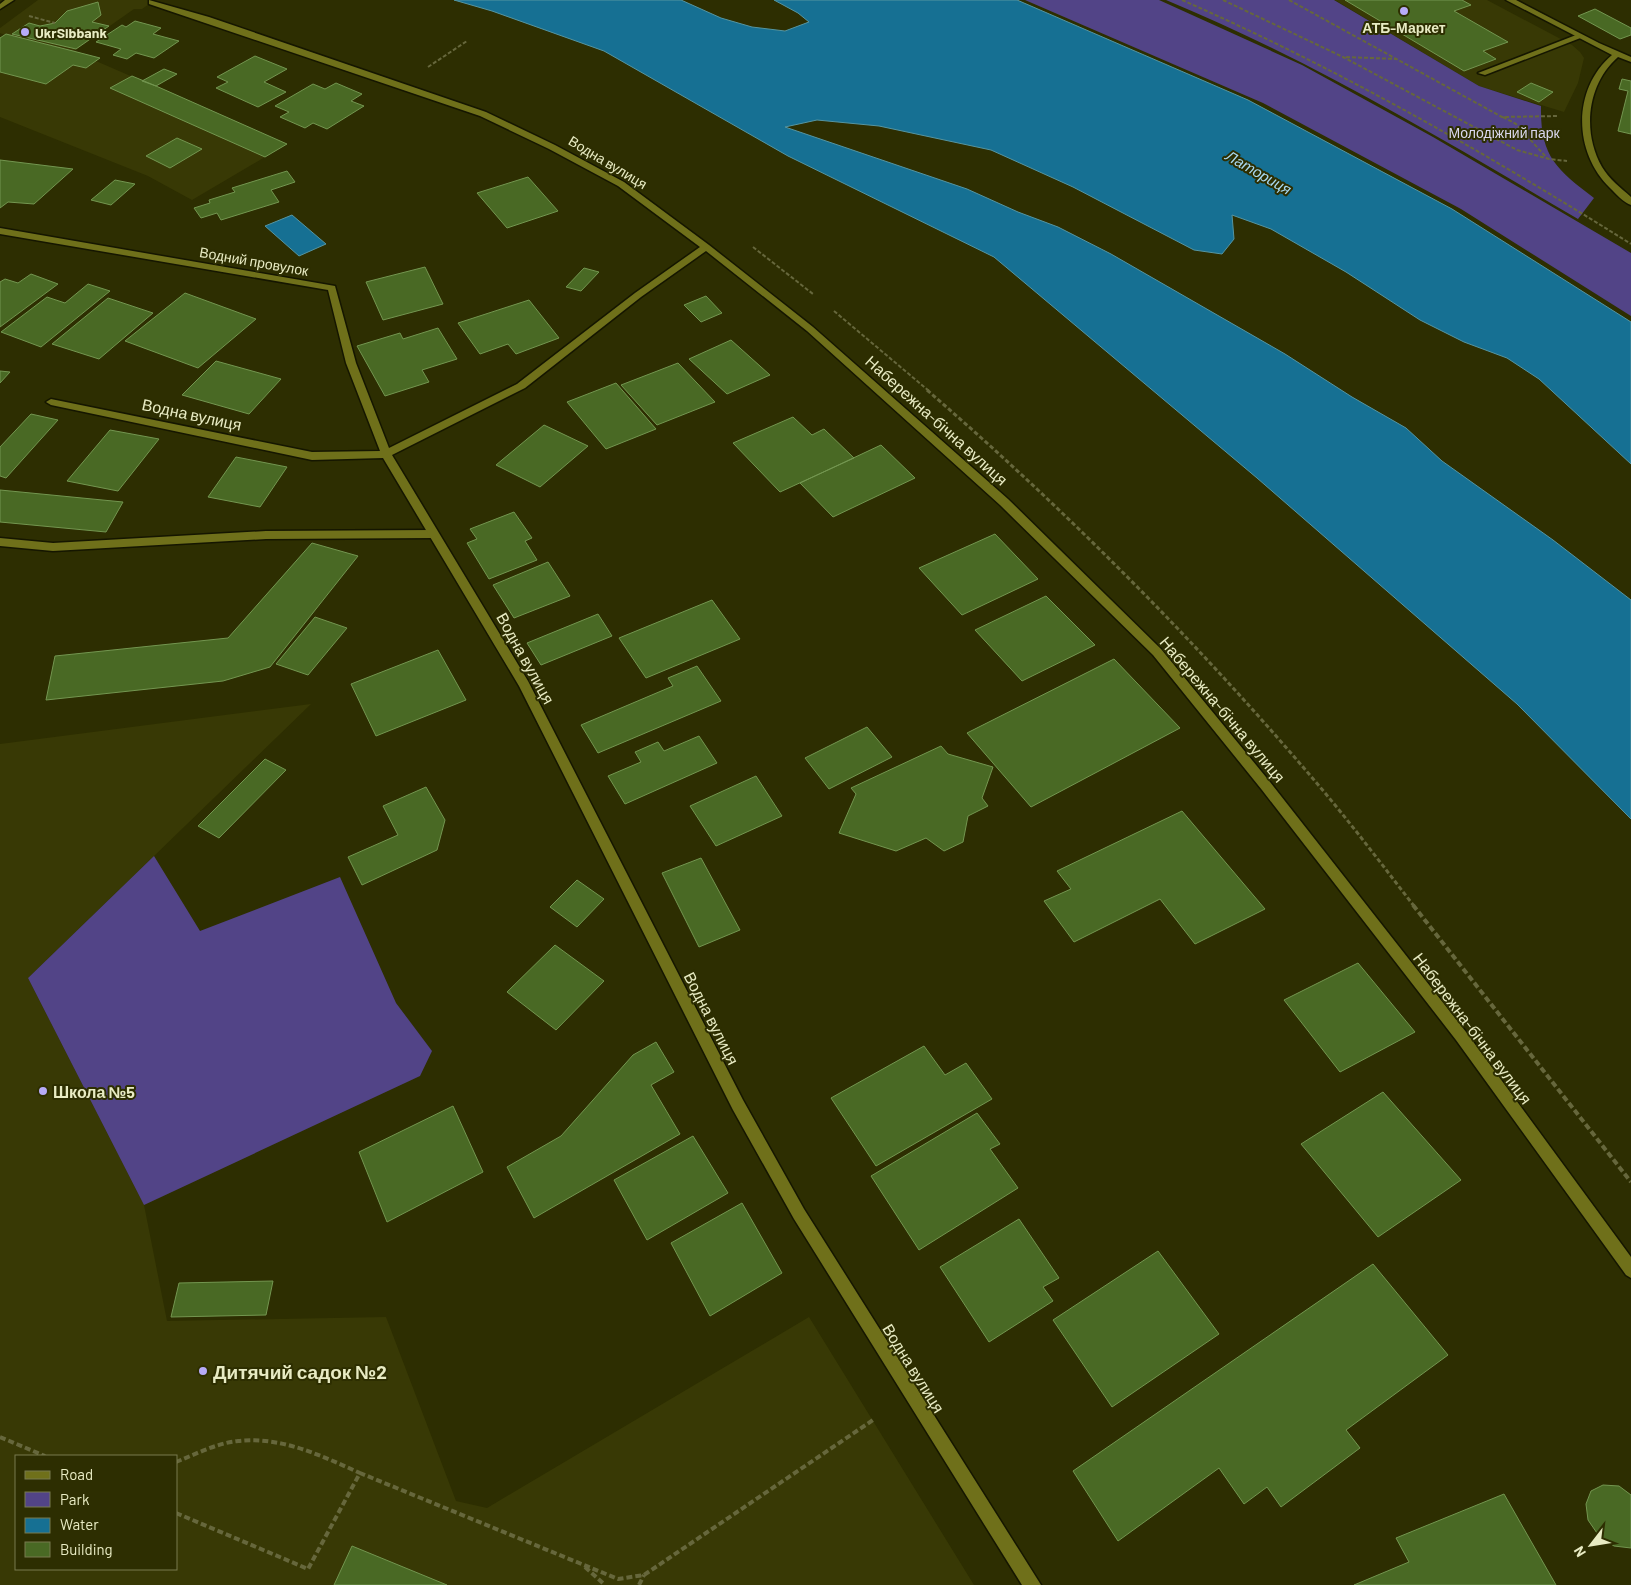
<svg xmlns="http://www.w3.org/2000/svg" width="1631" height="1585" viewBox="0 0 1631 1585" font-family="Barlow,sans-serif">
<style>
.built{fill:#383905;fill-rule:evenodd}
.green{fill:#524487}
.water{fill:#167093;stroke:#5595a1}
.building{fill:#496924;stroke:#739650}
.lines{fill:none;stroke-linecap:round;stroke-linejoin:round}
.service-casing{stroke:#151600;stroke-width:3}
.minor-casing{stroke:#151600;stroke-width:3}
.tertiary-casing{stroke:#151600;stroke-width:3}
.path-far2{stroke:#66673c;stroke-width:2;stroke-dasharray:4 2;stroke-linecap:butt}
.path-far1{stroke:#66673c;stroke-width:3;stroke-dasharray:4.5 2.5;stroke-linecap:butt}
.path{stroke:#66673c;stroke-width:4;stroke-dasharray:6 3;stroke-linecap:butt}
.service{fill:#6f701a;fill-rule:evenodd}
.minor{fill:#6f701a;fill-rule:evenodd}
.tertiary{fill:#6f701a;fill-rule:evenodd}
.poi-dot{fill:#b7abf8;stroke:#2d2e01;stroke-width:2}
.labels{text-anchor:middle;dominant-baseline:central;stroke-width:4;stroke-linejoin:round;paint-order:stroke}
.far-poi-label{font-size:14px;font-weight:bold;fill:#e8ebc3;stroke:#2d2e01}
.far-park-label{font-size:14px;fill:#dad8ee;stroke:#2d2e01}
.far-street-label{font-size:14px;fill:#e8ebc3;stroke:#2d2e01}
.far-water-label{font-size:15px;font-style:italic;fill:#a8d8f0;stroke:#2d2e01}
.street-label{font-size:16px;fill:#e8ebc3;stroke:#2d2e01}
.poi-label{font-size:16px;font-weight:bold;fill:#e8ebc3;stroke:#2d2e01;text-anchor:start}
.near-poi-label{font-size:19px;font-weight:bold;fill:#e8ebc3;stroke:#2d2e01;text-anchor:start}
</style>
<rect width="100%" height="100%" fill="#2d2e01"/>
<path class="built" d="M 38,0 L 155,0 L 142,9 L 134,9 L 74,51 L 100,58 L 96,61 L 287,144 L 192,200 L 148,176 L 0,117 L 0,38 L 5,35 L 0,33 L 0,28 Z
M 1335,0 L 1487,0 L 1572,45 L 1580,52 L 1584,58 L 1578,83 L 1564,112 L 1479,86 Z
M 311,704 L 28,978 L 144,1205 L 167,1321 L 386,1317 L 456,1501 L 487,1508 L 809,1317 L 974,1585 L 0,1585 L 0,744 ZM 16,1456 L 176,1456 L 176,1569 L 16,1569 Z"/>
<path class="green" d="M 1025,0 L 1159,0 L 1302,65 L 1433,137 L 1631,253 L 1631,316 L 1461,209 L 1263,103 Z
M 1166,0 L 1334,0 L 1479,86 L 1541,106 C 1540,156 1556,169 1594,198 L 1578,219 C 1444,140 1311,60 1166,0 Z
M 154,856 L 200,931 L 340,877 L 396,1003 L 432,1051 L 420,1076 L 144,1205 L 28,978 Z"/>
<path class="water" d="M 454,0 L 681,0 L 721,18 L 752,27 L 785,31 L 809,22 L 798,13 L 774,0 L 1017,0 L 1248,100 L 1452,209 L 1631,322 L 1631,464 L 1539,379 L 1507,358 L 1464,342 L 1420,320 L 1346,272 L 1271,229 L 1232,215 L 1234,239 L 1222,254 L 1194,250 L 1073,187 L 991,150 L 879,126 L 817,120 L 785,127 L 967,189 L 1018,212 L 1058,227 L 1111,254 L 1285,354 L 1352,397 L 1406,428 L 1442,461 L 1553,540 L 1631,600 L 1631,819 L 1517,704 L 1257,478 L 994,257 L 788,156 L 604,51 L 492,11 Z
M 292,215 L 326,244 L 299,256 L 265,226 Z"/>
<path class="building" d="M 1345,0 L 1462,0 L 1471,5 L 1454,11 L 1508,42 L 1483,51 L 1496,59 L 1464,71 Z
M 98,2 L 101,15 L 92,22 L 109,26 L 76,49 L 12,34 L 29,23 L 40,26 L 55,23 L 67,11 Z
M 1595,9 L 1631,28 L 1631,35 L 1620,39 L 1578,16 Z
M 135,21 L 161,28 L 153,34 L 179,41 L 154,58 L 136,53 L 127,59 L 113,55 L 121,49 L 96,42 L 122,25 L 126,27 Z
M 6,34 L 73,51 L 100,58 L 86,68 L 73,65 L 46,84 L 0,72 L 0,38 Z
M 255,56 L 287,69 L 264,82 L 286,92 L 258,107 L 216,88 L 228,82 L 217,77 Z
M 164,69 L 177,74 L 156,86 L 142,81 Z
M 132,76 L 156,86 L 287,144 L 265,157 L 110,88 Z
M 1622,79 L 1631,81 L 1631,134 L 1618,131 L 1628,91 L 1619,89 Z
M 336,83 L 362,94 L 351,101 L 364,106 L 327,129 L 313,123 L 305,128 L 280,117 L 289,112 L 275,106 L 313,84 L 325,89 Z
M 1531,83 L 1553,92 L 1539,102 L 1517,92 Z
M 177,138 L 202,149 L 170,168 L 146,156 Z
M 0,160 L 73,169 L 34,204 L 8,202 L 0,208 Z
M 287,171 L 295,182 L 271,190 L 279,202 L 221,220 L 217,213 L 201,218 L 194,208 L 210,203 L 209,200 L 235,192 L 232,188 Z
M 528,177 L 558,211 L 507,228 L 477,193 Z
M 115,180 L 135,184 L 111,205 L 91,200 Z
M 425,267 L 443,304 L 383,320 L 366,282 Z
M 584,268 L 599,272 L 581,291 L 566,287 Z
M 31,274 L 58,284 L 0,327 L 0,282 L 5,279 L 18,283 Z
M 88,284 L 110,291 L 41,347 L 1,332 L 47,297 L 65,303 Z
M 185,293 L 256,319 L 198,368 L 125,341 Z
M 706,296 L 722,313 L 701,322 L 684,305 Z
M 108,298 L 153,313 L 99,359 L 52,344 Z
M 529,300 L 559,338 L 516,354 L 508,344 L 480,354 L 458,323 Z
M 438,328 L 457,359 L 422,370 L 429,382 L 385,396 L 357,346 L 400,333 L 403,339 Z
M 731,340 L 770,375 L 727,394 L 689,359 Z
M 216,361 L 281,379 L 249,414 L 182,395 Z
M 678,363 L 715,402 L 657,425 L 621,385 Z
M 0,371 L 10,372 L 0,383 Z
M 616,383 L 656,429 L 606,449 L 567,402 Z
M 31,414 L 58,420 L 6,478 L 0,476 L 0,447 Z
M 793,417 L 812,435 L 824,429 L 854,458 L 780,492 L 733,443 Z
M 544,425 L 588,446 L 540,487 L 496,465 Z
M 110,430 L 159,439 L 118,491 L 67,481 Z
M 881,445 L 915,478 L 833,517 L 800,483 Z
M 236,457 L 287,467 L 260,507 L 208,497 Z
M 0,490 L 123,502 L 106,532 L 0,522 Z
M 514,512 L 532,538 L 525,541 L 537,560 L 489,579 L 467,543 L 477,539 L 470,529 Z
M 995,534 L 1038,579 L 962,615 L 919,568 Z
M 312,543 L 358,556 L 270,667 L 223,681 L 46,700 L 55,656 L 228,638 Z
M 548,562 L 570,596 L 514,618 L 493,585 Z
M 1046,596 L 1095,645 L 1022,681 L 975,630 Z
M 712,600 L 740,639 L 646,678 L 619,638 Z
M 598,614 L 612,636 L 541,665 L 527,643 Z
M 315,617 L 347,628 L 308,675 L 276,664 Z
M 438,650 L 466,700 L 376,736 L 351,684 Z
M 1114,659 L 1180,728 L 1031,807 L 967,733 Z
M 697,666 L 721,701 L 598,753 L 581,725 L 673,686 L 668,678 Z
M 867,727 L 892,757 L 829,789 L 805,758 Z
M 699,736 L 717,763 L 625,804 L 608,776 L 641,762 L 635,752 L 658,742 L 664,751 Z
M 941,746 L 948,754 L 993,767 L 982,798 L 988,806 L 968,816 L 963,842 L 944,851 L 926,838 L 896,851 L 839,833 L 856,794 L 851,788 Z
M 265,759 L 286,770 L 219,838 L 198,826 Z
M 756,776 L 782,816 L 716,846 L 690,806 Z
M 426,787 L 445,820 L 437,850 L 362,885 L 348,857 L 398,835 L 383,806 Z
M 1182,811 L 1265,909 L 1195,944 L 1160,899 L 1074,942 L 1044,901 L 1071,889 L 1057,871 Z
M 701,858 L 740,930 L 699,947 L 662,873 Z
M 577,880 L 604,899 L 577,927 L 550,907 Z
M 555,945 L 604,981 L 556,1030 L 507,992 Z
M 1358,963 L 1415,1032 L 1340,1072 L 1284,1000 Z
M 656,1042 L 674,1072 L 651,1085 L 680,1134 L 534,1218 L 507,1167 L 561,1136 L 633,1055 Z
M 924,1046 L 945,1075 L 966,1063 L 992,1099 L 876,1166 L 831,1098 Z
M 1383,1092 L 1461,1180 L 1378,1237 L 1301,1144 Z
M 453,1106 L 483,1172 L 387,1222 L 359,1152 Z
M 977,1113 L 1000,1144 L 990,1149 L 1018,1188 L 919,1250 L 871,1176 Z
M 693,1136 L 728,1193 L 647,1240 L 614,1180 Z
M 742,1203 L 782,1273 L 710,1316 L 671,1243 Z
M 1019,1219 L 1059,1278 L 1043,1287 L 1053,1301 L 989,1342 L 940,1267 Z
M 1158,1251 L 1219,1334 L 1112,1407 L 1053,1320 Z
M 1373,1264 L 1448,1355 L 1346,1430 L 1360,1448 L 1281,1507 L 1267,1487 L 1244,1504 L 1219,1468 L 1118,1541 L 1073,1471 Z
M 273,1281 L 266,1315 L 171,1317 L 179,1283 Z
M 1603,1485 L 1619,1486 L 1631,1495 L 1631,1548 L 1614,1546 L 1599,1536 L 1588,1520 L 1586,1504 L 1591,1491 Z
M 1504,1494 L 1556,1585 L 1354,1585 L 1409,1562 L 1396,1538 Z
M 352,1546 L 447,1585 L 334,1585 Z"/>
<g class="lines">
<g class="service-casing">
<path id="service" d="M 1576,35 L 1583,37 L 1485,75 L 1478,73 Z
M 434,530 L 439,534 L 434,538 L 266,539 L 53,551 L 0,546 L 0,538 L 53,543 L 266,531 Z"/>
</g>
<g class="minor-casing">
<path id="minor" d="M 149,0 L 209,17 L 486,112 L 555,145 L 624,182 L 709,245 L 813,327 L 1008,499 L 1161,649 L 1270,782 L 1466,1032 L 1631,1257 L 1631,1278 L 1626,1275 L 1456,1040 L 1262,790 L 1153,655 L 1000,505 L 807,331 L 706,251 L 641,297 L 525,388 L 392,455 L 528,681 L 743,1100 L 804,1209 L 1041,1585 L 1022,1585 L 794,1219 L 733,1110 L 519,686 L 383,458 L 312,460 L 51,405 L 46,402 L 51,399 L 312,452 L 380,451 L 346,363 L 328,290 L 0,234 L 0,228 L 335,286 L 356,363 L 389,448 L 517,384 L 635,293 L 700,247 L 618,186 L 549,149 L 480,116 L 149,4 Z"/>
</g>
<g class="tertiary-casing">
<path id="tertiary" d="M 5,0 L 14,0 L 0,9 L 0,4 Z
M 1506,0 L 1516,0 L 1599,43 L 1631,57 L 1631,62 L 1618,57 C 1587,84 1582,132 1602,167 C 1609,179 1621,188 1631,197 L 1631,205 C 1623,202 1616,194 1610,188 C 1573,152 1572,89 1612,55 Z"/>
</g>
<path class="path-far2" d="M 1182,0 C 1339,69 1486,153 1631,244
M 1223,0 L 1343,57 L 1517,150 L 1549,159 L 1567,161
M 1289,0 L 1502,117 L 1559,116
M 29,16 L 55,23
M 1346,57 L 1397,59
M 428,67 L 467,41
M 1503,117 L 1516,124 L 1547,158
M 753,247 L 813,294
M 834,311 L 929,391"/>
<path class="path-far1" d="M 927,390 C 1068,512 1200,645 1320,787 C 1353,826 1383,866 1414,906"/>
<path class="path" d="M 1413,905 L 1631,1182
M 0,1437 L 45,1456
M 176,1462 C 196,1454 217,1443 238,1441 C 281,1436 322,1456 360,1473
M 176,1513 L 308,1569 L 360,1473 L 618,1579 L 644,1575 L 873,1420
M 585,1567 L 605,1585
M 639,1585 L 644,1575"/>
<use href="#service" class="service"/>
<use href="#minor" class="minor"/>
<use href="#tertiary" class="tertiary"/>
</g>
<g class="poi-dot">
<circle cx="1404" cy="11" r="5"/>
<circle cx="25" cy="32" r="5"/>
<circle cx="43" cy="1091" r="5"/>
<circle cx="203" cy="1371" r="5"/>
</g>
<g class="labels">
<g class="far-poi-label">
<text x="1404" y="27">АТБ-Маркет</text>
<text x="35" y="32" text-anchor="start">UkrSibbank</text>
</g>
<g class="far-park-label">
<text x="1504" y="132">Молодіжний парк</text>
</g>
<g class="far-street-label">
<text transform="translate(608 162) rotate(31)">Водна вулиця</text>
<text transform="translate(254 261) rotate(10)">Водний провулок</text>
</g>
<g class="far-water-label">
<text transform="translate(1259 172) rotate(30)">Латориця</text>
</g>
<g class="street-label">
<text transform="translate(192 414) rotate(12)">Водна вулиця</text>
<text transform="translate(937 420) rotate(42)">Набережна-бічна вулиця</text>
<text transform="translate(526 658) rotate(61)">Водна вулиця</text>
<text transform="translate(1223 709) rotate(50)">Набережна-бічна вулиця</text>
<text transform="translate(712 1018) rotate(63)">Водна вулиця</text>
<text transform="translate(1473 1028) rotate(53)">Набережна-бічна вулиця</text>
<text transform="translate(914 1368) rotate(58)">Водна вулиця</text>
</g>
<g class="poi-label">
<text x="53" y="1091">Школа №5</text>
</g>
<g class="near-poi-label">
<text x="213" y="1371">Дитячий садок №2</text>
</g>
</g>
<rect x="15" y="1455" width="162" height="115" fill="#2d2e01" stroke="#787a4f"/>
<rect x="25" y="1471" width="25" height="8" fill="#6f701a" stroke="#787a4f"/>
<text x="60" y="1480" font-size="15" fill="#e8ebc3">Road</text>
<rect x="25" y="1492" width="25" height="15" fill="#524487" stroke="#787a4f"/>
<text x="60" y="1505" font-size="15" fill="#e8ebc3">Park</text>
<rect x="25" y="1518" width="25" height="15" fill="#167093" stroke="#787a4f"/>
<text x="60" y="1530" font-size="15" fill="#e8ebc3">Water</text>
<rect x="25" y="1542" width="25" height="15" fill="#496924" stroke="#787a4f"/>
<text x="60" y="1555" font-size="15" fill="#e8ebc3">Building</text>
<g transform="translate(1591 1545) rotate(239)" stroke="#2d2e01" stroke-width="4" paint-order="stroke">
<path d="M0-4L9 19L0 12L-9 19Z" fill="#e8ebc3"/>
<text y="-8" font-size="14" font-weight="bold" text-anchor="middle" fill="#e8ebc3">N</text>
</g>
</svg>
